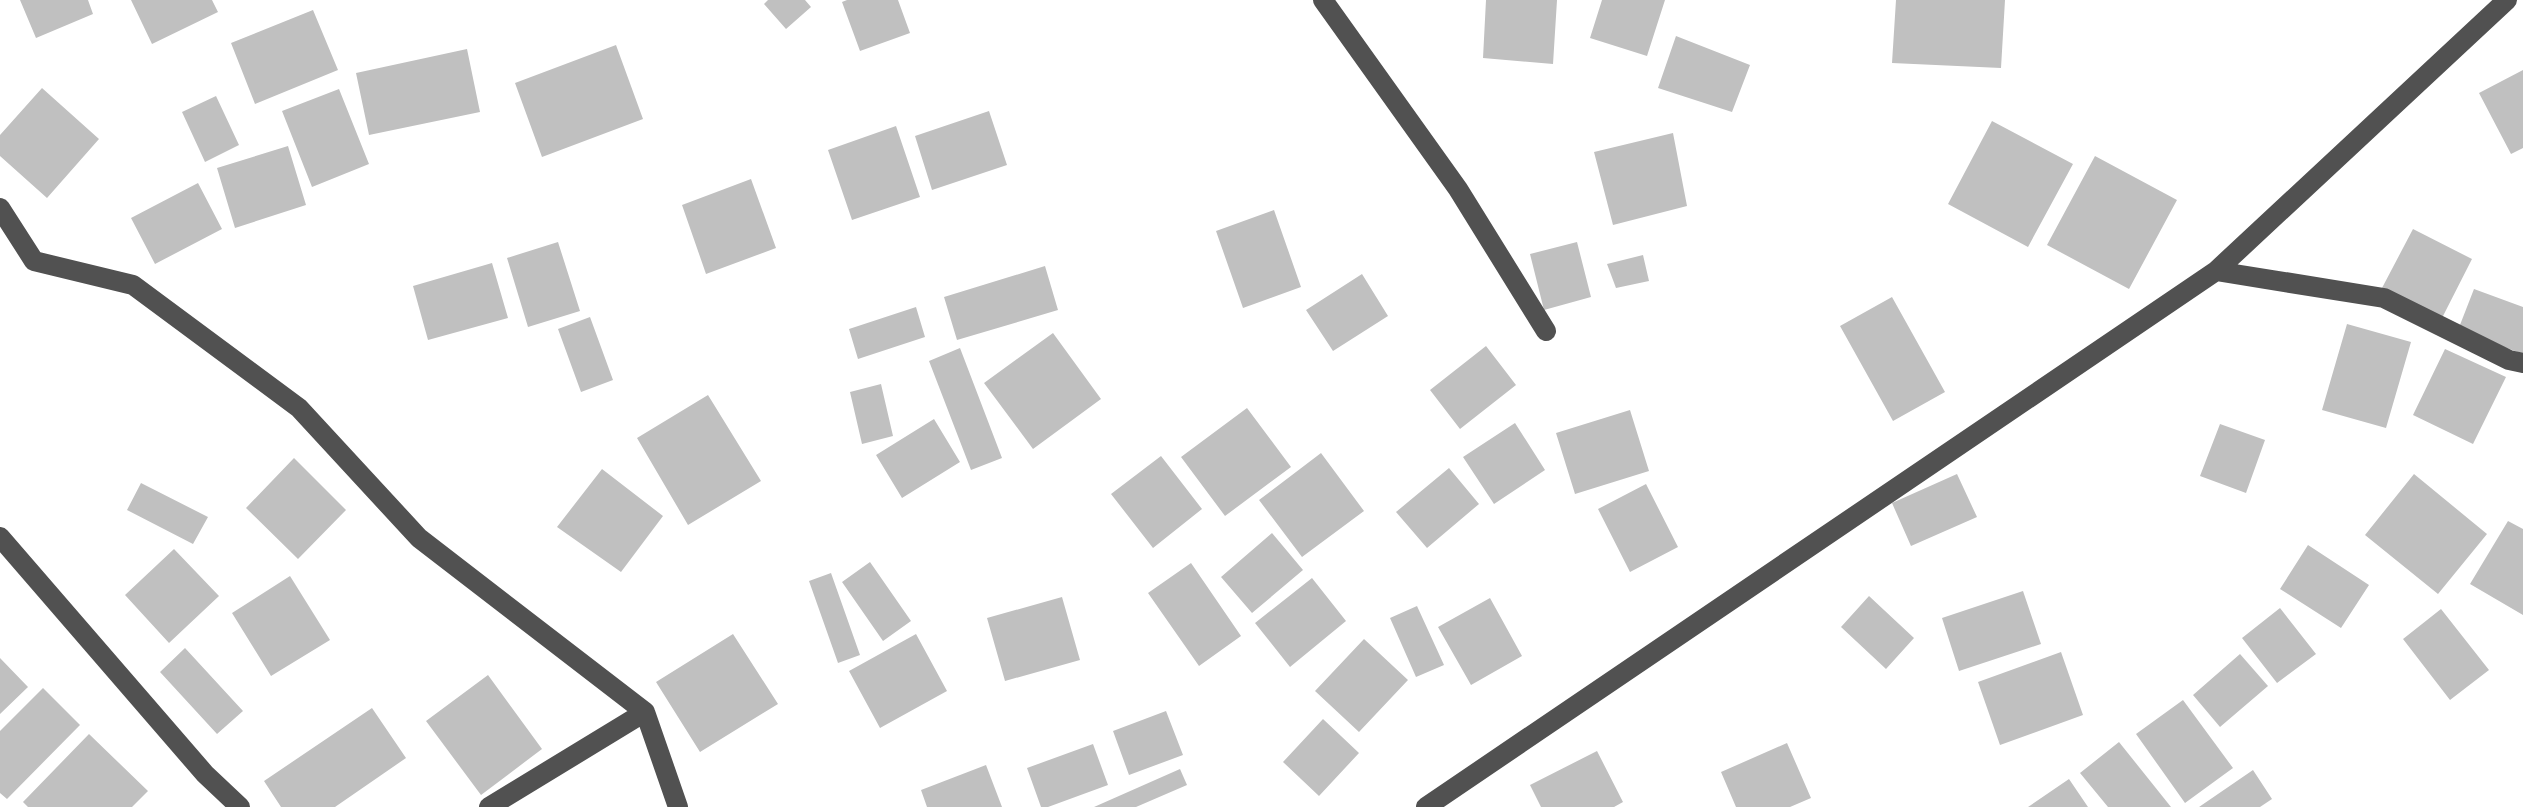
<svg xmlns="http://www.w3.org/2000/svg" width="2523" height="807" viewBox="0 0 2523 807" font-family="'Golos Text',sans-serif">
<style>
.building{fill:#c0c0c0}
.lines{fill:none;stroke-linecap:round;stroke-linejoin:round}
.minor{stroke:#515151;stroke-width:20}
</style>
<rect width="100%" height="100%" fill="#fff"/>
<path class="building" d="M 20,0 L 88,0 L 93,14 L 36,38 Z
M 131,0 L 212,0 L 218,12 L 152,44 Z
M 768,0 L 805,0 L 811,7 L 786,29 L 764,4 Z
M 847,0 L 898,0 L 910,33 L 860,51 L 842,2 Z
M 1486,0 L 1557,0 L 1553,64 L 1483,58 Z
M 1602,0 L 1665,0 L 1647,56 L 1590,38 Z
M 1896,0 L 2005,0 L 2001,68 L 1892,63 Z
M 313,10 L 338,70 L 255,104 L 231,43 Z
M 1676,36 L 1750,65 L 1732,112 L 1658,88 Z
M 616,45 L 643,119 L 542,157 L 515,83 Z
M 467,49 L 480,112 L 369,135 L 356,73 Z
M 2523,70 L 2523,148 L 2511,154 L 2479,93 Z
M 42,88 L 99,139 L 47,198 L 0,156 L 0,135 Z
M 339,89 L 369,164 L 312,187 L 282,111 Z
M 216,96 L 239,145 L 205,162 L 182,112 Z
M 989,111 L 1007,165 L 932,190 L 915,136 Z
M 1992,121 L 2073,164 L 2028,247 L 1948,204 Z
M 896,126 L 920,197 L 852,220 L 828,150 Z
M 1673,133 L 1687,206 L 1613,225 L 1594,152 Z
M 288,146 L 306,205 L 235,228 L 217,168 Z
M 2095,156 L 2177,200 L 2129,289 L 2047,245 Z
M 751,179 L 776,248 L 706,274 L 682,205 Z
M 198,183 L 222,229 L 155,264 L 131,218 Z
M 1274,210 L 1301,287 L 1243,308 L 1216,231 Z
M 2413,229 L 2472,259 L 2442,318 L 2382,288 Z
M 558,242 L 580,311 L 528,327 L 507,258 Z
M 1577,242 L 1591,297 L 1544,310 L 1530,254 Z
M 1643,255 L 1649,281 L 1616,288 L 1607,264 Z
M 492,263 L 508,318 L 428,340 L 413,286 Z
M 1045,266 L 1058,310 L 957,340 L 944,297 Z
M 1362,274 L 1388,316 L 1333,351 L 1306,310 Z
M 2474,289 L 2523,307 L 2523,354 L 2458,330 Z
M 1892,297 L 1945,392 L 1893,421 L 1840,326 Z
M 916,307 L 925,337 L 858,359 L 849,329 Z
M 590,317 L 613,380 L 581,392 L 558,329 Z
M 2347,324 L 2411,342 L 2386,428 L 2322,410 Z
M 1053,333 L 1101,399 L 1033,449 L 984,383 Z
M 1486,346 L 1516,385 L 1460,429 L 1430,390 Z
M 960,348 L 1002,458 L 971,470 L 929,361 Z
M 2445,349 L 2506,377 L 2473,444 L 2413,415 Z
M 881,384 L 893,436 L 862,444 L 850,392 Z
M 708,395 L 761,481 L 688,525 L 637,438 Z
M 1247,408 L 1291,467 L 1225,516 L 1181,457 Z
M 1630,410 L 1649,471 L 1575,494 L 1556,433 Z
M 934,419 L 960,462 L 902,498 L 876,455 Z
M 1515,423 L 1545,470 L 1494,504 L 1463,457 Z
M 2220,424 L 2265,440 L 2246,493 L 2200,476 Z
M 1321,453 L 1364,511 L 1302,557 L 1259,500 Z
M 1161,456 L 1202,509 L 1153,548 L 1111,494 Z
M 294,458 L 346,510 L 298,559 L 246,508 Z
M 1449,468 L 1479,504 L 1427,548 L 1396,512 Z
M 602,469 L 663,516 L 621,572 L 557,527 Z
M 1957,474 L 1977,517 L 1911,546 L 1892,503 Z
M 2414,474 L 2487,534 L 2438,594 L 2365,535 Z
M 141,483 L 208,517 L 193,544 L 127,510 Z
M 1646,484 L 1678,547 L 1630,572 L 1598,509 Z
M 2508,521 L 2523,529 L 2523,615 L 2470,584 Z
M 1272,533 L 1303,570 L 1252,613 L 1221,577 Z
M 2308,545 L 2369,585 L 2341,628 L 2280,589 Z
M 174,549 L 219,596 L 169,643 L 125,595 Z
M 870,562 L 911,621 L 883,641 L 842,582 Z
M 1191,563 L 1241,636 L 1199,666 L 1148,593 Z
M 831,573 L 860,655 L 838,663 L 809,581 Z
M 290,576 L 330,640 L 271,676 L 232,613 Z
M 1312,578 L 1346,621 L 1290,667 L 1255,623 Z
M 2023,591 L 2041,644 L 1959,671 L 1942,618 Z
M 1869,596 L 1914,638 L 1886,669 L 1841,627 Z
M 1062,597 L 1080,660 L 1005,681 L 987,618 Z
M 1490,598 L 1522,656 L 1471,685 L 1438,627 Z
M 1417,606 L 1444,665 L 1416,677 L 1390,618 Z
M 2280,608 L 2316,654 L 2277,683 L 2242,638 Z
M 2441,609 L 2489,670 L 2450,700 L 2403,639 Z
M 733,634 L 778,704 L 700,752 L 656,682 Z
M 916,634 L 947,691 L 880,728 L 849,671 Z
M 1364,639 L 1408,680 L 1359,732 L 1315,691 Z
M 185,648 L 243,711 L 217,734 L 160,672 Z
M 2061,652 L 2083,715 L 2000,745 L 1978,682 Z
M 2240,654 L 2268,686 L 2220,727 L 2193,695 Z
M 0,658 L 28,687 L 0,714 Z
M 488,675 L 542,749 L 481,795 L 426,721 Z
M 43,688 L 80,725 L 7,799 L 0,793 L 0,731 Z
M 2183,700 L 2233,768 L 2185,803 L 2136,734 Z
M 372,708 L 406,758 L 335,807 L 281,807 L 264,781 Z
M 1166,711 L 1183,755 L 1129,775 L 1113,731 Z
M 1323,719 L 1359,753 L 1319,796 L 1283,762 Z
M 89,734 L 148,791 L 132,807 L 28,807 L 23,802 Z
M 2119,742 L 2171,807 L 2108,807 L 2080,773 Z
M 1787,743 L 1811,798 L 1790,807 L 1736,807 L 1721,772 Z
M 1093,744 L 1108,785 L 1048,807 L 1041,807 L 1027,768 Z
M 1597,751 L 1623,802 L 1614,807 L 1541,807 L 1530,785 Z
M 986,765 L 1002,807 L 927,807 L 921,790 Z
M 1180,769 L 1187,785 L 1136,807 L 1094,807 Z
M 2253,770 L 2272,799 L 2260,807 L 2199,807 Z
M 2069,779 L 2088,807 L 2028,807 Z"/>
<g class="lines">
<path class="minor" d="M 1323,0 L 1458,189 L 1546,331
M 0,208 L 34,261 L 133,285 L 299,408 L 419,538 L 645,712 L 678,807
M 2216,271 L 2384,298 L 2509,360 L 2523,363
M 0,537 L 205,774 L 240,807
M 489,807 L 645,712
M 1426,807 L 2216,271 L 2507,0"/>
</g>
</svg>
